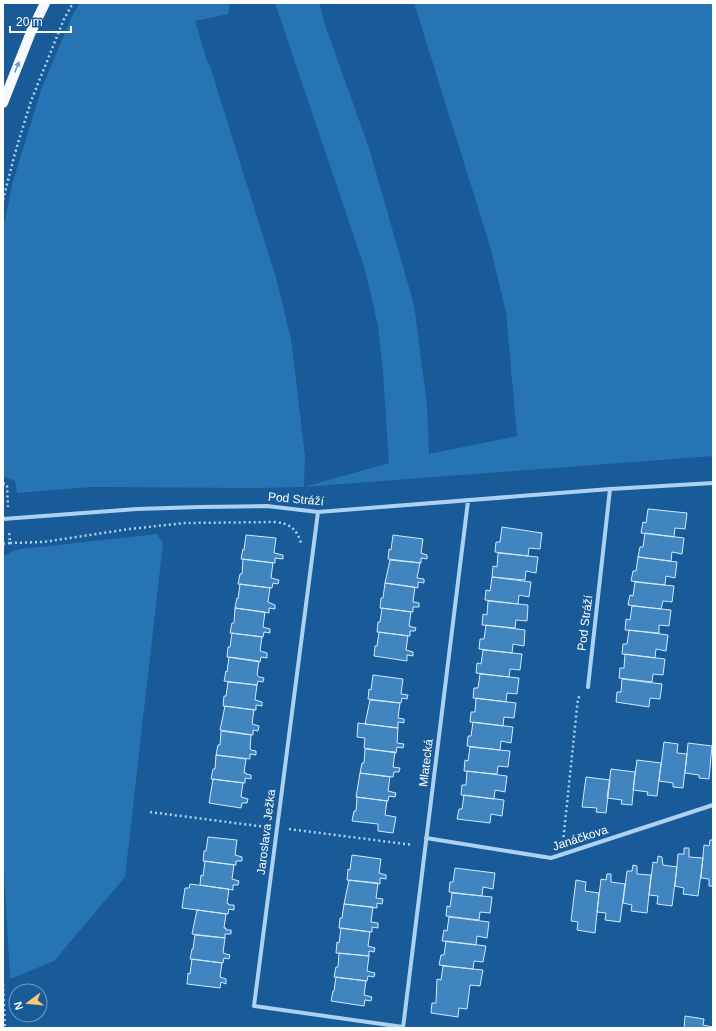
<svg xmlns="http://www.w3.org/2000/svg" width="716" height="1031" viewBox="0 0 716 1031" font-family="Helvetica,sans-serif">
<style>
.green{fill:#2774b5}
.building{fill:#4085c0;stroke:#d3e9fc}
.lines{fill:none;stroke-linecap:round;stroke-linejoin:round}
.path{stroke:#acd1f1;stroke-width:2.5;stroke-dasharray:2 3;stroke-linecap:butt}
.street{stroke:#acd1f1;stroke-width:4}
.primary{stroke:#f6faff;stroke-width:10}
.oneway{fill:#719bc1}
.labels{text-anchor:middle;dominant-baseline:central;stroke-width:3;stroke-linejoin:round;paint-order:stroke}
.street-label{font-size:12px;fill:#fff;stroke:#185b98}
</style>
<rect width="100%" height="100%" fill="#185b98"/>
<path class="green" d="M 80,3 L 230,3 L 228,14 L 195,21 L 207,61 L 210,66 L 276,278 L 291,339 L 305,456 L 304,487 L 389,463 L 383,372 L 378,326 L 365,269 L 275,3 L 319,3 L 325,25 L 369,148 L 414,305 L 427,405 L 429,454 L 517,436 L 506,312 L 490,246 L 414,3 L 713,3 L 713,456 L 303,487 L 255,488 L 91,487 L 17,493 L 15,481 L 3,476 L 3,230 L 13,181 L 42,87 L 73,14 Z
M 157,534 L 163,543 L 125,877 L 54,961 L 10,979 L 3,852 L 3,557 L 13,551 L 21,549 Z"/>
<path class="building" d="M 648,509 L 687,513 L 685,529 L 675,528 L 674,537 L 641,533 L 643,522 L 646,523 Z
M 502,527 L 542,533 L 540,549 L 529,548 L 528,556 L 495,552 L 496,542 L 500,542 Z
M 645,533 L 684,538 L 682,554 L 672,552 L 671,561 L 638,557 L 640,547 L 643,547 Z
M 246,535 L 276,538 L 274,553 L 283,555 L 283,559 L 275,558 L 275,563 L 241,559 L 243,549 L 244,550 Z
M 393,535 L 423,539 L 421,553 L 427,555 L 427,559 L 421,558 L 421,563 L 388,559 L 389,549 L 391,550 Z
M 498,553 L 538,557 L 536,573 L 526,571 L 525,580 L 492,577 L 493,566 L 497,567 Z
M 638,557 L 677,562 L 675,578 L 666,576 L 665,585 L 631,581 L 633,571 L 636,571 Z
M 243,559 L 273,563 L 271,578 L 279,580 L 278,584 L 273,583 L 272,588 L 238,584 L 240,574 L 242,574 Z
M 390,560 L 420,563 L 417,578 L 424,579 L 424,583 L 418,582 L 418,588 L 385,583 Z
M 492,577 L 531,582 L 529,597 L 519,595 L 518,604 L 485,600 L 486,590 L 490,591 Z
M 635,582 L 674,586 L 672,602 L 663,601 L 661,609 L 628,605 L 630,595 L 633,596 Z
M 385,583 L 415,587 L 413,602 L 419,603 L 419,607 L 413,607 L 413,612 L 380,608 L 381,598 L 383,598 Z
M 240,584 L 270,588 L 268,602 L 275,605 L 275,609 L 269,608 L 269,613 L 235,608 L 237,598 L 238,599 Z
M 488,601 L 528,605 L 527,621 L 516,620 L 515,628 L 482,625 L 483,614 L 487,615 Z
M 632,606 L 671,610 L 669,626 L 659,625 L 659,633 L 625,630 L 626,619 L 630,620 Z
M 235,608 L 265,612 L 263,627 L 270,629 L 270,633 L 264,632 L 263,637 L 230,633 L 232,623 L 234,623 Z
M 382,608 L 411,612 L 409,626 L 416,628 L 415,631 L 410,631 L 410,636 L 377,632 L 378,622 L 380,622 Z
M 486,625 L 525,630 L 524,646 L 513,644 L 512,653 L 479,649 L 480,639 L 484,639 Z
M 629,630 L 668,635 L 666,651 L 656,649 L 655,658 L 622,654 L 623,644 L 627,644 Z
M 379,632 L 408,636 L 406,650 L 413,652 L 413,656 L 407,655 L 407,661 L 374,656 L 375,646 L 377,646 Z
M 232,633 L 262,637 L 260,651 L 267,653 L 267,658 L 261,657 L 260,662 L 227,657 L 228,647 L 230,647 Z
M 483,650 L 522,654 L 520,670 L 510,669 L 509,677 L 476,673 L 477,663 L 481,664 Z
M 625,654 L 665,659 L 663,675 L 653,674 L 652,682 L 619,678 L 620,668 L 624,668 Z
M 229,657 L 259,661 L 257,675 L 259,677 L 264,678 L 263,682 L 258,681 L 257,685 L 224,681 L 226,671 L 227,672 Z
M 480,674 L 519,678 L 517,694 L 507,693 L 506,702 L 473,698 L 474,688 L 478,688 Z
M 373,675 L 403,679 L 401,694 L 408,695 L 407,699 L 402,698 L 401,703 L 368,699 L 369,689 L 371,690 Z
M 622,679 L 662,684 L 660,699 L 650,698 L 649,707 L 616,702 L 617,692 L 621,692 Z
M 228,682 L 257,685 L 255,700 L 262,702 L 262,706 L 256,705 L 256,710 L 223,706 L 224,696 L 226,696 Z
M 476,698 L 516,703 L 514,718 L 504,717 L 503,726 L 470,722 L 471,712 L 475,712 Z
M 370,700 L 400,703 L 398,718 L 404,719 L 404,723 L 398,722 L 398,728 L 365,724 Z
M 225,706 L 254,710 L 252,724 L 259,726 L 258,731 L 253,730 L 253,735 L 220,730 Z
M 473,722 L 513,727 L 511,743 L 501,741 L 500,750 L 467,746 L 468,736 L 471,736 Z
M 358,723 L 398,728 L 397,743 L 404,744 L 403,748 L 397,747 L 396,753 L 364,748 L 365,738 L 357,737 Z
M 221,731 L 251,735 L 250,749 L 251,750 L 256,751 L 256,755 L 250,754 L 250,759 L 216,755 L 218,745 L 220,745 Z
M 664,742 L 678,744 L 677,753 L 687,754 L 683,788 L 673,787 L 673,783 L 659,781 Z
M 688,743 L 712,746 L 709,779 L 699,778 L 699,775 L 685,773 Z
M 470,747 L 510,751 L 508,767 L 498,766 L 497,774 L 464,771 L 465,760 L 468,761 Z
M 365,749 L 395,752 L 393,767 L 400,768 L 399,772 L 394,772 L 393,777 L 360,773 L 362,763 L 364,763 Z
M 216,755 L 246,759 L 244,773 L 246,773 L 246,774 L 251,775 L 251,779 L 245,778 L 245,783 L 211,779 L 213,769 L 215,769 Z
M 637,760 L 661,763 L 657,796 L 647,795 L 648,792 L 633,790 Z
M 611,769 L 635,772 L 632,805 L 621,804 L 622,800 L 607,798 Z
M 467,771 L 507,776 L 505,792 L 495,790 L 494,799 L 461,795 L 462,785 L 466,785 Z
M 360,773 L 390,777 L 388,791 L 396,793 L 395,797 L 389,796 L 388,801 L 356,797 Z
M 586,777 L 610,780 L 606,813 L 596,812 L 597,808 L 582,807 Z
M 213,779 L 243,783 L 241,797 L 248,799 L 247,803 L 242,803 L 241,808 L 209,803 Z
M 464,795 L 504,800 L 502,816 L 491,814 L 490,823 L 457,819 L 459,809 L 462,809 Z
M 357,797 L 387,801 L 385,815 L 396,817 L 393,833 L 378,831 L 378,824 L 352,821 L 354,811 L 356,811 Z
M 208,837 L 237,840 L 235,855 L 242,857 L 242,861 L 236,861 L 236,865 L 203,861 L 204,851 L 206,851 Z
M 710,840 L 713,840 L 713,886 L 709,886 L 709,879 L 701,878 L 704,845 L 709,846 Z
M 684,848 L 689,848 L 689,857 L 703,858 L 698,896 L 683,894 L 684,888 L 675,886 L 678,854 L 684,854 Z
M 352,855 L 381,859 L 379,873 L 386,875 L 386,879 L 380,878 L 380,884 L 347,880 L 348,869 L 350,870 Z
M 658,856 L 662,857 L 663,865 L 677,867 L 672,906 L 657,904 L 658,896 L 649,895 L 653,862 L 657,863 Z
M 205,861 L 234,865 L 232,879 L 239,881 L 238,885 L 233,885 L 233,890 L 200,885 L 201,875 L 203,876 Z
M 633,865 L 637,866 L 637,874 L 651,875 L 647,913 L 631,911 L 632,905 L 623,903 L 627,871 L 632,871 Z
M 455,868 L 495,873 L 493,889 L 483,887 L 482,896 L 449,892 L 450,882 L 453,882 Z
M 607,874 L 611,874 L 611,882 L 625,884 L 620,922 L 605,920 L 606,913 L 597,912 L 601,879 L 606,880 Z
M 349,880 L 378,883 L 376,898 L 383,899 L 382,904 L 377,903 L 377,908 L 344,904 Z
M 576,880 L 586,882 L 585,891 L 599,893 L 595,933 L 577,930 L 578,922 L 571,921 Z
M 190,884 L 229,889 L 227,903 L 229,904 L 229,905 L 234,905 L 234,910 L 229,909 L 228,914 L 182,908 L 185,888 L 189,888 Z
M 452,893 L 492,897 L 490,913 L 480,912 L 479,920 L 446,916 L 447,906 L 450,907 Z
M 344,904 L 373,907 L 371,922 L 378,923 L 378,928 L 372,927 L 372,932 L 339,928 L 340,918 L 342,918 Z
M 197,910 L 226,914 L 224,928 L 226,928 L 226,930 L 231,930 L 231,934 L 225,934 L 225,938 L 192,934 Z
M 449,917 L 489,922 L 487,938 L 477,936 L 476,945 L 442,941 L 444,930 L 447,931 Z
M 341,928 L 370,932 L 368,946 L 375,948 L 374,952 L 369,951 L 369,956 L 336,953 L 337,942 L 339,943 Z
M 195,935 L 225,938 L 223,953 L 230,955 L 229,959 L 224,958 L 223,963 L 190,959 L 192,949 L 193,949 Z
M 446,941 L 486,946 L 483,962 L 474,961 L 473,969 L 439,965 L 441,955 L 444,955 Z
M 339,953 L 369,956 L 367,971 L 375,973 L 374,977 L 368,976 L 367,981 L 334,977 L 336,967 L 338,967 Z
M 192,959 L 222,963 L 220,977 L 226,979 L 226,984 L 221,982 L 220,988 L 187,984 L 188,973 L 190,974 Z
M 443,966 L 483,970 L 480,986 L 470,985 L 467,1009 L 459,1008 L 458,1017 L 431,1013 L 432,1003 L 436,1003 L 437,979 L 441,980 Z
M 336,977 L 366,981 L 364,995 L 372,997 L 371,1001 L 365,1000 L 364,1006 L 331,1001 L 333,991 L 334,991 Z
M 685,1016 L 704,1019 L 703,1025 L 713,1027 L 713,1028 L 684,1028 Z"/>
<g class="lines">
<path class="path" d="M 3,200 L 15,153 L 31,101 L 64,19 L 73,3
M 3,483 L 7,485 L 8,507
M 10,543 L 44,542 L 129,529 L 185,523 L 275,522 C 290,523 297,530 301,543
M 3,544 L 10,543 L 9,530
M 150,812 L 266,827
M 289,829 L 413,845
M 563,842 L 578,698 L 581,695
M 3,984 L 5,1028"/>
<path class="street" d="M 318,512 L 254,1006 L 403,1027
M 3,519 L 137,509 L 200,507 L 267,506 L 318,512 L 610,489 L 713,483
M 588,687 L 610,489
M 426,838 L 551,858 L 713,805
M 403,1028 L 468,501"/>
<path class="primary" d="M 3,103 L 31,32 L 45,3"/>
</g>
<defs><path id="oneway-solid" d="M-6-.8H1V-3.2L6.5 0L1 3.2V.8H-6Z"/></defs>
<use class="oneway" href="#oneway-solid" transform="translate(17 67) rotate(-68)"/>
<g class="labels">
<g class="street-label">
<text transform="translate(296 499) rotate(5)">Pod Stráží</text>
<text transform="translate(585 623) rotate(-83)">Pod Stráží</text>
<text transform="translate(426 763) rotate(-83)">Mlatecká</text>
<text transform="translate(266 832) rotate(-83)">Jaroslava Ježka</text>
<text transform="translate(580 838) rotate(-18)">Janáčkova</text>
</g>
</g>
<rect width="716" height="1031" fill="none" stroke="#ffffff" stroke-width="8"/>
<g transform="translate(28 1003) rotate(254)"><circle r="19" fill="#185b98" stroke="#749dc1"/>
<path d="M0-3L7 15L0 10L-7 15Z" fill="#ffc76c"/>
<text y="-6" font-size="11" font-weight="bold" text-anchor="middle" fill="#ffffff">N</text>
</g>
<path d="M10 26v6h61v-6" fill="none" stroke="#ffffff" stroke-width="2"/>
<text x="16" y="26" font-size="12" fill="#ffffff" stroke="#185b98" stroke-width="3" paint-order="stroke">20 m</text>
</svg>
